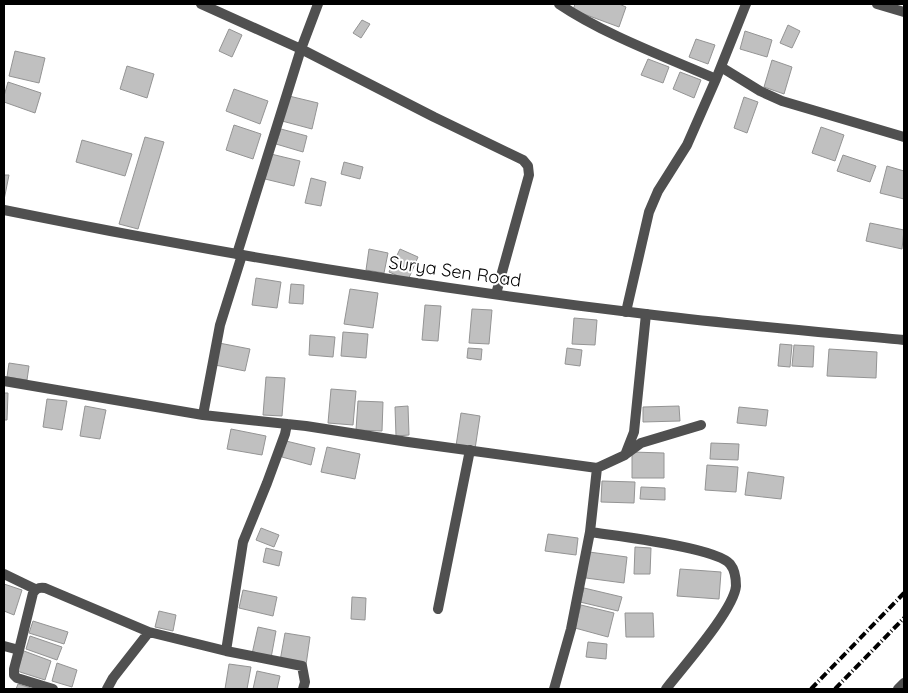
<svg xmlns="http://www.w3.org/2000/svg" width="908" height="693" viewBox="0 0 908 693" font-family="Quicksand,sans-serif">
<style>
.building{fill:#c0c0c0;stroke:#949494}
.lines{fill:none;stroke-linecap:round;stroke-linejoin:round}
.minor{stroke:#505050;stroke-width:10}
.tertiary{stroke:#505050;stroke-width:10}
.rail{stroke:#000;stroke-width:4;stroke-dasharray:8 2.5 1 2.5;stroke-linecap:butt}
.labels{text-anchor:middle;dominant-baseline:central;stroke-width:4;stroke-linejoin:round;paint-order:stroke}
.street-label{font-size:18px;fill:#000;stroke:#fff}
</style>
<rect width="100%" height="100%" fill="#fff"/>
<path class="building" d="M 575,4 L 619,4 L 626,7 L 619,27 L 573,10 Z
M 362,20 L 370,24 L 361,38 L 353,33 Z
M 788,25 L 800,31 L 792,48 L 780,43 Z
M 229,29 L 242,35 L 232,57 L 219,51 Z
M 745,31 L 772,40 L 767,57 L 740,49 Z
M 696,39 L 715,45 L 708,64 L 689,57 Z
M 15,51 L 45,58 L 39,83 L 9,76 Z
M 648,59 L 669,67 L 663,83 L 641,75 Z
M 772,60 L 792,67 L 784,94 L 764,87 Z
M 127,66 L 154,74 L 147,98 L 120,89 Z
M 680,72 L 701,80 L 694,98 L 673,89 Z
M 8,82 L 41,93 L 35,113 L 4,102 L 4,96 Z
M 234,89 L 268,101 L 260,124 L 226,111 Z
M 289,96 L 318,103 L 312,129 L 282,121 Z
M 744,97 L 758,102 L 747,133 L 734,128 Z
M 234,125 L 261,134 L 253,159 L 226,150 Z
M 821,127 L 844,135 L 835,161 L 812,153 Z
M 281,129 L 307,136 L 303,152 L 276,144 Z
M 145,137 L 164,142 L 138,229 L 119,224 Z
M 82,140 L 132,154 L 125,176 L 76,162 Z
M 271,154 L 300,161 L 294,186 L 265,179 Z
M 843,155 L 876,166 L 870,182 L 837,171 Z
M 344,162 L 363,167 L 360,179 L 341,174 Z
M 887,166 L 904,171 L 904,199 L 880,193 Z
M 4,175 L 9,175 L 4,200 Z
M 311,178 L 326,182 L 321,206 L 305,203 Z
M 870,223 L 904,230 L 902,249 L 866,241 Z
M 369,249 L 388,253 L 384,273 L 366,270 Z
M 400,249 L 418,257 L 408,280 L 389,272 Z
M 256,278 L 281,282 L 277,308 L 252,305 Z
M 291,284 L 304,285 L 303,304 L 289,303 Z
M 350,289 L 378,293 L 373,328 L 344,324 Z
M 425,305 L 441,306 L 438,341 L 422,340 Z
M 472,309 L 492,310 L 489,344 L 469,343 Z
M 574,318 L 597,320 L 595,345 L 572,344 Z
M 343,332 L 368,334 L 366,358 L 341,356 Z
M 310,335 L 335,337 L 333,357 L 309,355 Z
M 219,343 L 250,349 L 245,371 L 215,365 Z
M 780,344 L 792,345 L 790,367 L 778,366 Z
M 794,345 L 814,346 L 813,367 L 792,366 Z
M 468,348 L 482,349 L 481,360 L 467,358 Z
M 567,348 L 582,350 L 580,366 L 565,364 Z
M 829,349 L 877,352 L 876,378 L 827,376 Z
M 9,363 L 29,366 L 27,380 L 7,377 Z
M 266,377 L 285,378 L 282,416 L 263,415 Z
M 331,389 L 356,391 L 353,425 L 328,423 Z
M 4,393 L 8,393 L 7,420 L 4,420 Z
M 47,399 L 67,401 L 62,430 L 43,427 Z
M 358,401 L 383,402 L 382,431 L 356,430 Z
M 85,406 L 106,410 L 100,439 L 80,436 Z
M 408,406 L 409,435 L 396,436 L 395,407 Z
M 679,406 L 680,421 L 643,422 L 643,407 Z
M 739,407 L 768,410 L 766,426 L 737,423 Z
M 461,413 L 480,416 L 475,449 L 456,446 Z
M 231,429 L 266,436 L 262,455 L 227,449 Z
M 286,441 L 315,448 L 311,465 L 282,457 Z
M 711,443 L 739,444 L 738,460 L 710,459 Z
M 327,447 L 360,454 L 355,479 L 321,472 Z
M 632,452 L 664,453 L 664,478 L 632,478 Z
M 707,465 L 738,467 L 736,492 L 705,490 Z
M 748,472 L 784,477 L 781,499 L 745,495 Z
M 602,481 L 635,482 L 634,503 L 601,502 Z
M 641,487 L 665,488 L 665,500 L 640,499 Z
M 261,528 L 279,535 L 274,547 L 256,540 Z
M 548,534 L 578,538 L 576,555 L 545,551 Z
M 635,547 L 651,548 L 650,574 L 634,574 Z
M 266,548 L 282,552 L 279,566 L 263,562 Z
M 589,552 L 627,557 L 624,583 L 586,578 Z
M 680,569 L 721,572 L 719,599 L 677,596 Z
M 4,584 L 22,590 L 14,615 L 4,611 Z
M 584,588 L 622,597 L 618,611 L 580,602 Z
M 243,590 L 277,597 L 273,616 L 239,608 Z
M 352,597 L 366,598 L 365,620 L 351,619 Z
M 581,605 L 614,613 L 608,637 L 575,628 Z
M 159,611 L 176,615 L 173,631 L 155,627 Z
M 625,613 L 653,613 L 654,637 L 626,637 Z
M 33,621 L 68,632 L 64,644 L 29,633 Z
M 258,627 L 276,631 L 271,658 L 252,654 Z
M 285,633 L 310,637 L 306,665 L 280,661 Z
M 30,636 L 62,647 L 57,660 L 26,649 Z
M 588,642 L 607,644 L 606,659 L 586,657 Z
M 24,651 L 51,661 L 45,680 L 17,671 Z
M 57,663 L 77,670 L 72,687 L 52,681 Z
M 229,664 L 251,667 L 247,689 L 225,689 Z
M 257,671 L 280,676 L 277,689 L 253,689 Z
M 18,684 L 34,689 L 16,689 Z"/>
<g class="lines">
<path class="minor" d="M 201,4 L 301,49 L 434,117 L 523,160 L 528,166 L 529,175 L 496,294
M 559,4 C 605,35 666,57 716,79
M 877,4 L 904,12
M 721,67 L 760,91 L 782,101 L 904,137
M 237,254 L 301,49 L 318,4
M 626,312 L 649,212 L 658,191 L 687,145 L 716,79 L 746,4
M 4,381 L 203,415 L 220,325 L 242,255
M 203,415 L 306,426 L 408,442 L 597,468 L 590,532 L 571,629 L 554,689
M 626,454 L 641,443 L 701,425
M 597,468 L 625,455 L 634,432 L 646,314
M 590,532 C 616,536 716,547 730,564 C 735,570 736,579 736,586 C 734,610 682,668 666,689
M 4,574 L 35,589
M 438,609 L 470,450
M 149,632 L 226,651 L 302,666 L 305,682 L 303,689
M 4,646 L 19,650 L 33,593 C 36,588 39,587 45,588 L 149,632 L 113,678 L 107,689
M 19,650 L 14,669 L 14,675 L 17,678 L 53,689
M 226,651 L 243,542 L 267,483 L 285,434 L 287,424
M 898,689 L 904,683"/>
<path class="tertiary" d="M 4,210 C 219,254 436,289 654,315 C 737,325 821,332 904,340"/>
<path class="rail" d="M 811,689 L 904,593
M 835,689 L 904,618"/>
</g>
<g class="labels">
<g class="street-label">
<text transform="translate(455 271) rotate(8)">Surya Sen Road</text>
</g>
</g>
<rect width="908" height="693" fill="none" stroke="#000000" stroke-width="10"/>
</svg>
